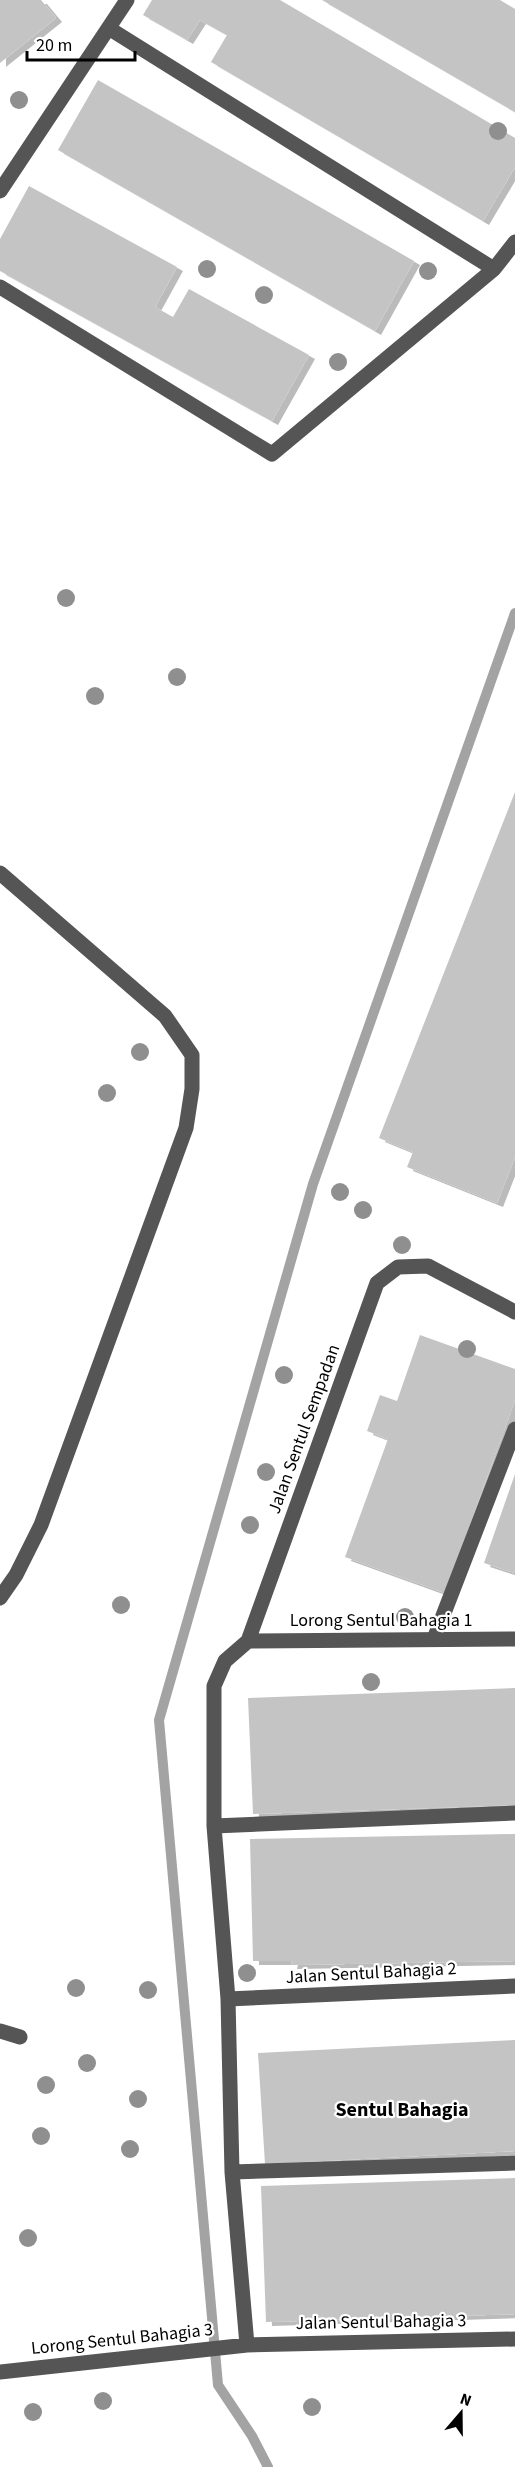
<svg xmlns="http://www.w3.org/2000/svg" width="515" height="2467" viewBox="0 0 515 2467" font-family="'Source Sans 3',sans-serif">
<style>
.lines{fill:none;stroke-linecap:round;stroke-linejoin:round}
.stream{stroke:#a3a3a3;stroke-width:10}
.building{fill:#c4c4c4;filter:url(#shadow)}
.minor{stroke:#555;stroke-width:15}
.tree{fill:#8f8f8f}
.labels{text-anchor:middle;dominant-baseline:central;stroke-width:4.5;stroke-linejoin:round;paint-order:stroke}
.street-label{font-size:18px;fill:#000;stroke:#fff}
.neighbourhood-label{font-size:20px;font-weight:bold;fill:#000;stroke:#fff}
</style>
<defs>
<filter id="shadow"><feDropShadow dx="6" dy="4" stdDeviation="0" flood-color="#0004"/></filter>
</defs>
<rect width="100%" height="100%" fill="#fff"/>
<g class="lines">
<path class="stream" d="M 268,2467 L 252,2436 L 218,2385 L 159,1720 L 313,1184 L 515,613"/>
</g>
<path class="building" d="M 0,0 L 41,0 L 56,18 L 0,63 Z
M 152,0 L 280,0 L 515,138 L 515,167 L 483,221 L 211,62 L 227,35 L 200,20 L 187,40 L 143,15 Z
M 322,0 L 500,0 L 515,9 L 515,112 Z
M 98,80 L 414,261 L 375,331 L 58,150 Z
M 29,186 L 177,267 L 155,307 L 173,317 L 189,289 L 309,355 L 272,421 L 0,271 L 0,239 Z
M 515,792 L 515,1157 L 497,1203 L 407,1167 L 413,1152 L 379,1138 Z
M 420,1335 L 515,1369 L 515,1400 L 445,1593 L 345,1557 L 388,1439 L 367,1431 L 380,1395 L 397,1401 Z
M 515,1474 L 515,1573 L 484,1563 Z
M 515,1688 L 515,1805 L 253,1814 L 248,1698 Z
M 515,1834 L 515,1961 L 291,1965 L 292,1961 L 253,1961 L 250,1839 Z
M 515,2040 L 515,2151 L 265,2164 L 258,2053 Z
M 515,2178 L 515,2314 L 266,2322 L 261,2186 Z"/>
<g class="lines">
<path class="minor" d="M 110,29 L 494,269
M 0,191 L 127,0
M 0,287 L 272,454 L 494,269 L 515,242
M 0,873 L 165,1016 L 192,1055 L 192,1089 L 186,1128 L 41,1525 L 16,1575 L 0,1598
M 434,1639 L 515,1429
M 248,1641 L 515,1639
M 214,1826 L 515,1813
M 228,1999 L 515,1986
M 0,2031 L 20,2037
M 232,2172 L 515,2163
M 247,2345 L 232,2172 L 228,1999 L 214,1826 L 214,1686 L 225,1661 L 248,1641 L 377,1283 L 398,1267 L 428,1266 L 515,1312
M 0,2372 L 247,2345 L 515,2339"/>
</g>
<g class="tree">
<circle cx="19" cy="100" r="9"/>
<circle cx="498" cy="131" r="9"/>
<circle cx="207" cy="269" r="9"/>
<circle cx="428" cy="271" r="9"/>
<circle cx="264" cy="295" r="9"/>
<circle cx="338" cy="362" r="9"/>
<circle cx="66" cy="598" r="9"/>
<circle cx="177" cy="677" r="9"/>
<circle cx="95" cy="696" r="9"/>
<circle cx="140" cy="1052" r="9"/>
<circle cx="107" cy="1093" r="9"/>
<circle cx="340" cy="1192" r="9"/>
<circle cx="363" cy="1210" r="9"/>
<circle cx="402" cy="1245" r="9"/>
<circle cx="467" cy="1349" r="9"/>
<circle cx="284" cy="1375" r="9"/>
<circle cx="266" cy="1472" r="9"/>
<circle cx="250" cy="1525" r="9"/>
<circle cx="121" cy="1605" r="9"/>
<circle cx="405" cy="1617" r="9"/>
<circle cx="371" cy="1682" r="9"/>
<circle cx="247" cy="1973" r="9"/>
<circle cx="76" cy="1988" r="9"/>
<circle cx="148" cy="1990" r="9"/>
<circle cx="87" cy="2063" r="9"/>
<circle cx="46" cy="2085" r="9"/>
<circle cx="138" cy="2099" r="9"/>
<circle cx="41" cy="2136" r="9"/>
<circle cx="130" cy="2149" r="9"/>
<circle cx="28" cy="2238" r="9"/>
<circle cx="103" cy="2401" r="9"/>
<circle cx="312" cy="2407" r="9"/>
<circle cx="33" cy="2412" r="9"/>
</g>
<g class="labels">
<g class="street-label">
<text transform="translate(304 1429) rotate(-70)">Jalan Sentul Sempadan</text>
<text x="381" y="1620">Lorong Sentul Bahagia 1</text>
<text transform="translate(371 1973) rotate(-3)">Jalan Sentul Bahagia 2</text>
<text transform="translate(381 2322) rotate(-1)">Jalan Sentul Bahagia 3</text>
<text transform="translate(122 2339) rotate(-6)">Lorong Sentul Bahagia 3</text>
</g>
<g class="neighbourhood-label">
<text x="402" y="2110">Sentul Bahagia</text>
</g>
</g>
<g transform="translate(461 2413) rotate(20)" stroke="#ffffff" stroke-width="4.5" paint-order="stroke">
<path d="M0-4.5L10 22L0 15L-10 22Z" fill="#000000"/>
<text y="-9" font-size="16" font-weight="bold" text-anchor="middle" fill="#000000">N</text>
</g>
<path d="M27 51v9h108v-9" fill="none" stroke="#000000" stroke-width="3"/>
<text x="36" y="51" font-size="18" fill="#000000" stroke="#ffffff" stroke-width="4.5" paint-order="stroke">20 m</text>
</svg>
